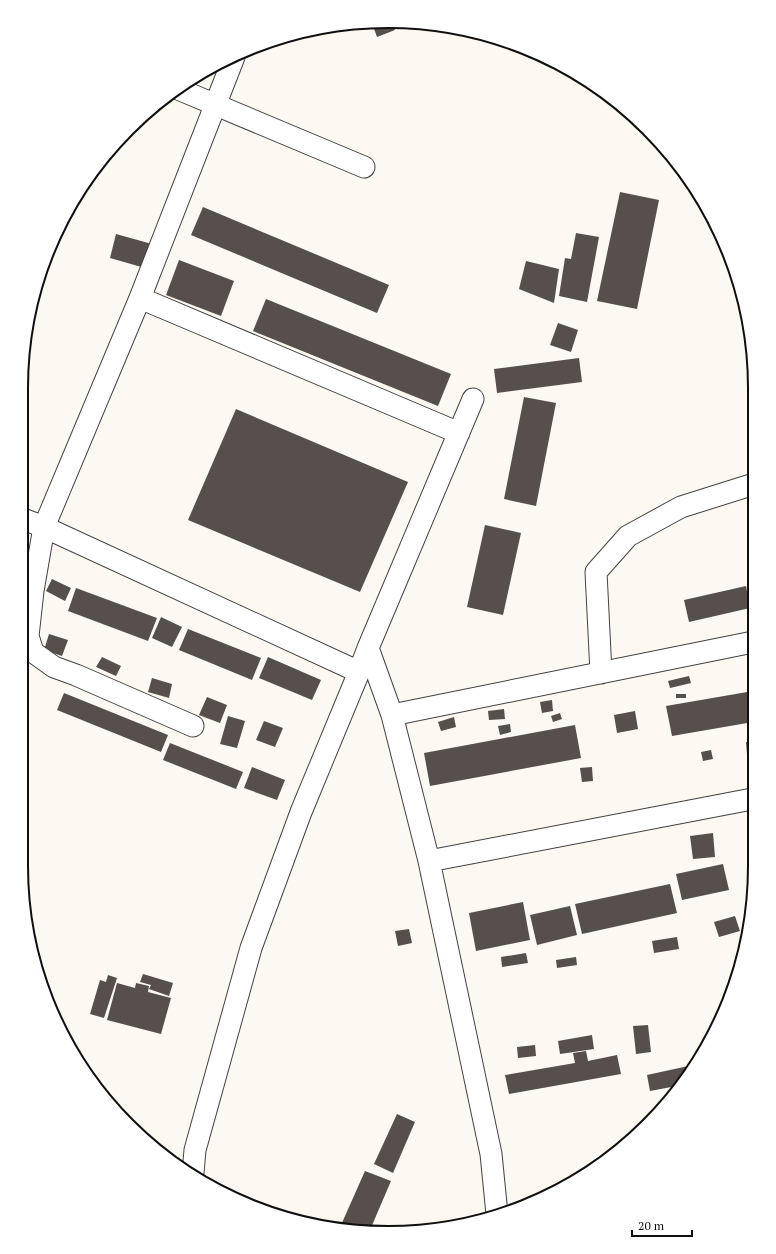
<svg xmlns="http://www.w3.org/2000/svg" width="776" height="1254" viewBox="0 0 776 1254" font-family="'PT Serif',serif">
<style>
.building{fill:#564f4c}
.lines{fill:none;stroke-linecap:round;stroke-linejoin:round}
.minor-casing{stroke:#424242;stroke-width:23}
.minor{stroke:#fff;stroke-width:21}
.rim{fill:none;stroke:#0f0f0f;stroke-width:2}
</style>
<rect width="100%" height="100%" fill="#fdf9f2"/>
<path class="building" d="M 392,22 L 395,30 L 377,37 L 372,23 Z
M 620,192 L 659,200 L 637,309 L 597,301 Z
M 203,207 L 389,285 L 377,313 L 191,235 Z
M 576,233 L 599,237 L 587,302 L 559,296 L 565,258 L 571,259 Z
M 116,234 L 152,244 L 145,268 L 110,258 Z
M 179,260 L 234,281 L 221,316 L 166,295 Z
M 526,261 L 559,269 L 554,303 L 519,289 Z
M 266,299 L 451,374 L 438,406 L 253,331 Z
M 558,323 L 578,330 L 571,352 L 550,345 Z
M 579,358 L 582,382 L 497,393 L 494,369 Z
M 524,397 L 556,403 L 536,506 L 504,499 Z
M 236,409 L 408,482 L 360,592 L 188,520 Z
M 485,525 L 521,533 L 503,615 L 467,607 Z
M 23,554 L 27,555 L 23,570 Z
M 52,579 L 71,588 L 65,601 L 46,591 Z
M 746,586 L 750,608 L 689,622 L 684,600 Z
M 76,588 L 157,618 L 148,641 L 68,611 Z
M 161,617 L 182,627 L 172,647 L 152,638 Z
M 188,629 L 261,658 L 252,680 L 179,650 Z
M 49,634 L 68,640 L 62,656 L 44,650 Z
M 102,657 L 121,666 L 116,676 L 96,667 Z
M 268,657 L 321,680 L 312,700 L 259,678 Z
M 689,676 L 691,683 L 670,688 L 668,681 Z
M 152,678 L 172,684 L 169,698 L 148,692 Z
M 753,691 L 753,722 L 672,736 L 666,706 Z
M 64,693 L 168,735 L 161,752 L 57,710 Z
M 676,694 L 686,694 L 686,698 L 676,698 Z
M 207,697 L 227,705 L 220,723 L 199,715 Z
M 552,700 L 553,711 L 542,713 L 540,702 Z
M 504,709 L 505,719 L 489,720 L 488,711 Z
M 635,711 L 638,729 L 617,733 L 614,715 Z
M 560,713 L 562,719 L 553,722 L 551,716 Z
M 228,716 L 245,721 L 237,748 L 220,744 Z
M 454,717 L 456,727 L 441,731 L 438,722 Z
M 264,721 L 283,728 L 275,747 L 256,740 Z
M 510,724 L 511,732 L 500,735 L 498,726 Z
M 575,725 L 581,758 L 430,786 L 424,753 Z
M 746,742 L 753,742 L 753,753 L 747,754 Z
M 170,743 L 243,772 L 236,789 L 163,760 Z
M 711,750 L 713,759 L 703,761 L 701,752 Z
M 252,767 L 285,780 L 277,800 L 244,788 Z
M 592,767 L 593,781 L 582,782 L 580,768 Z
M 713,833 L 715,857 L 693,859 L 690,836 Z
M 723,864 L 729,890 L 682,900 L 676,874 Z
M 670,884 L 677,913 L 582,934 L 575,904 Z
M 523,902 L 530,940 L 476,951 L 469,913 Z
M 570,906 L 577,935 L 537,945 L 530,915 Z
M 735,916 L 740,931 L 719,937 L 714,922 Z
M 409,929 L 412,943 L 398,946 L 395,931 Z
M 677,937 L 679,949 L 654,953 L 652,941 Z
M 526,953 L 528,963 L 502,967 L 501,957 Z
M 576,957 L 577,965 L 557,968 L 556,960 Z
M 143,974 L 173,983 L 169,996 L 149,989 L 151,985 L 140,982 Z
M 108,975 L 117,978 L 104,1018 L 90,1014 L 100,980 L 106,982 Z
M 117,983 L 135,988 L 136,983 L 149,986 L 148,992 L 171,998 L 161,1034 L 107,1020 Z
M 648,1025 L 651,1052 L 636,1054 L 633,1026 Z
M 592,1035 L 594,1049 L 560,1054 L 558,1041 Z
M 535,1045 L 536,1056 L 518,1058 L 517,1047 Z
M 586,1051 L 588,1061 L 617,1055 L 621,1074 L 509,1094 L 505,1075 L 575,1063 L 573,1053 Z
M 693,1065 L 682,1085 L 650,1091 L 647,1075 Z
M 397,1114 L 415,1122 L 393,1173 L 374,1164 Z
M 365,1171 L 391,1181 L 370,1230 L 341,1225 Z"/>
<g class="lines">
<g class="minor-casing">
<path id="minor" d="M 178,89 L 364,167
M 140,298 L 234,57
M 23,519 L 44,527 L 33,591 L 28,636 L 33,652 L 54,667 L 76,675 L 193,726
M 368,648 L 392,715 L 429,861 L 491,1154 L 497,1214
M 359,672 L 44,527 L 140,298 L 459,433
M 601,673 L 596,572 L 628,536 L 681,507 L 754,484
M 392,715 L 753,642
M 429,861 L 752,799
M 193,1173 L 195,1150 L 251,948 L 301,812 L 359,672 L 368,648 L 473,399"/>
</g>
<use href="#minor" class="minor"/>
</g>
<path d="M0 0H776V1254H0ZM388 28H388A360 360 0 0 1 748 388V866A360 360 0 0 1 388 1226H388A360 360 0 0 1 28 866V388A360 360 0 0 1 388 28Z" fill="#fff" fill-rule="evenodd"/>
<path class="rim" d="M388 28H388A360 360 0 0 1 748 388V866A360 360 0 0 1 388 1226H388A360 360 0 0 1 28 866V388A360 360 0 0 1 388 28Z"/>
<path d="M632 1230v6h60v-6" fill="none" stroke="#0f0f0f" stroke-width="2"/>
<text x="638" y="1230" font-size="12" fill="#0f0f0f" stroke="#ffffff" stroke-width="3" paint-order="stroke">20 m</text>
</svg>
